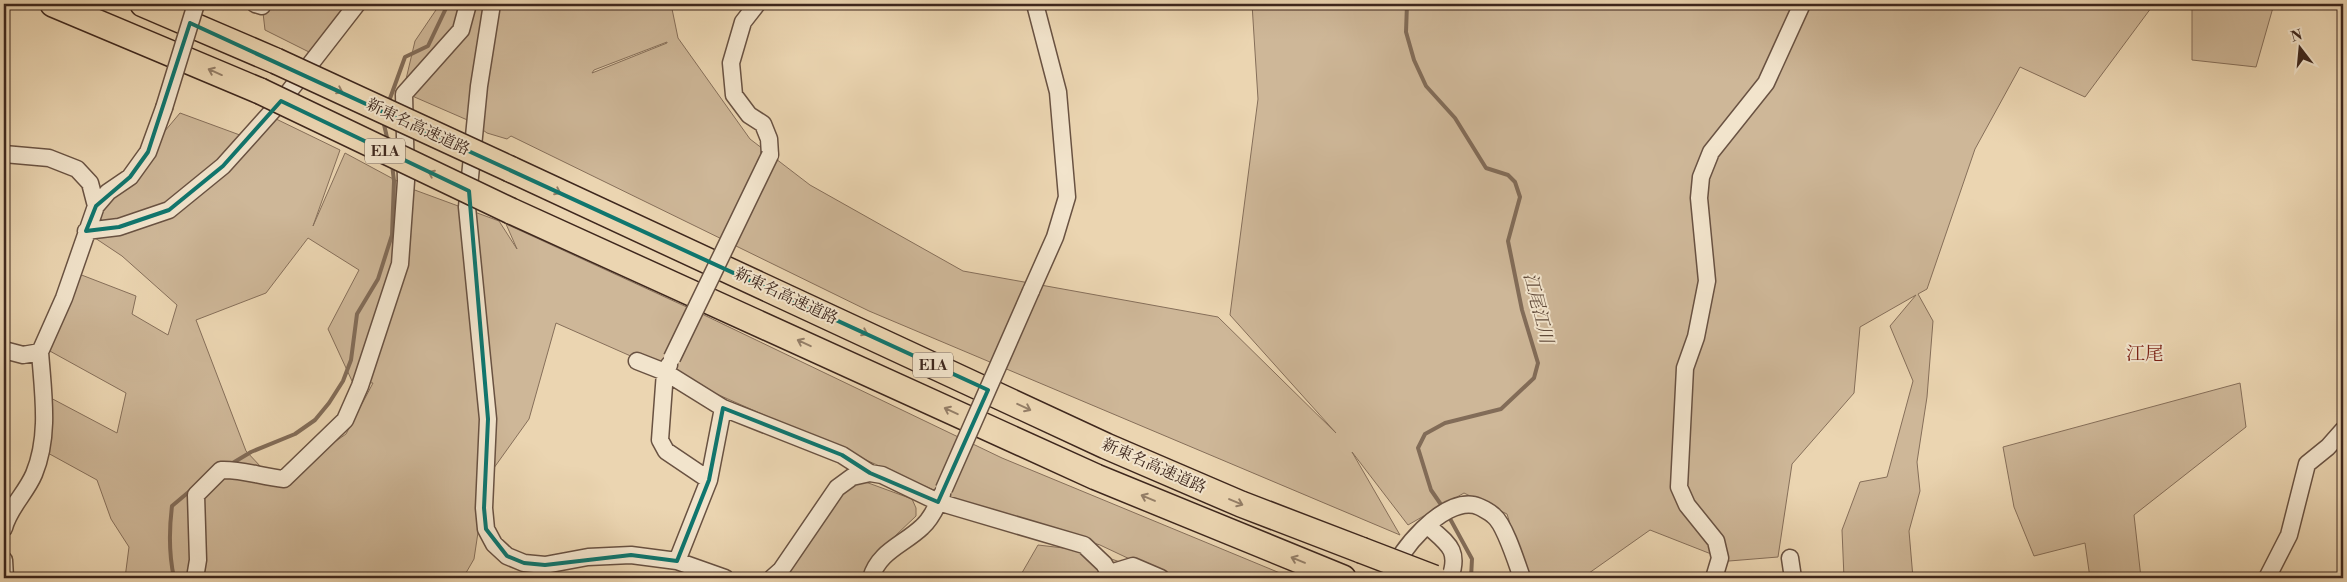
<svg xmlns="http://www.w3.org/2000/svg" width="2347" height="582" viewBox="0 0 2347 582" font-family="'Libre Bodoni','Noto Serif JP',serif">
<style>
.green{fill:#ceb798;stroke:#866f5a;fill-rule:evenodd}
.lines{fill:none;stroke-linecap:round;stroke-linejoin:round}
.stream{stroke:#826c58;stroke-width:4}
.minor-casing{stroke:#695242;stroke-width:19}
.highway-casing{stroke:#3e271d;stroke-width:28}
.minor{stroke:#f2e4cc;stroke-width:16}
.highway{stroke:#ebd5b1;stroke-width:25}
.minor-bridge-casing{stroke:#695242;stroke-width:19;stroke-linecap:butt}
.highway-bridge-casing{stroke:#3e271d;stroke-width:28;stroke-linecap:butt}
.minor-bridge{stroke:#f2e4cc;stroke-width:16}
.highway-bridge{stroke:#ebd5b1;stroke-width:25}
.oneway{stroke:#947e67}
.marked{fill:none;stroke:#0f766e;stroke-width:4;stroke-linejoin:round}
.labels{text-anchor:middle;dominant-baseline:central;stroke-width:4;stroke-linejoin:round;paint-order:stroke}
.shield{fill:#f2e4cc;stroke:#746052;stroke-width:1}
.shield-label{font-size:15px;font-weight:bold;fill:#3e271d}
.street-label{font-size:16px;fill:#3e271d;stroke:#f2e4cc}
.water-label{font-size:18px;font-style:italic;fill:#604a3a;stroke:#f2e4cc}
.quarter-label{font-size:19px;fill:#7a1f14;stroke:#f2e4cc}
</style>
<rect width="100%" height="100%" fill="#ebd5b1"/>
<filter id="stains"><feTurbulence type="fractalNoise" baseFrequency=".004" numOctaves="4"/><feColorMatrix values="0 0 0 0 .2 0 0 0 0 .09 0 0 0 0 .02 0 0 0 .5 -.17"/></filter>
<radialGradient id="worn" r=".72"><stop offset=".6" stop-color="#630" stop-opacity="0"/><stop offset="1" stop-color="#630" stop-opacity=".3"/></radialGradient>
<path class="green" d="M 262,4 L 352,4 L 316,54 L 309,52 L 265,30 Z
M 440,4 L 671,4 L 678,38 L 750,139 L 810,185 L 963,271 L 1218,317 L 1336,433 L 1230,315 L 1258,99 L 1252,4 L 2154,4 L 2085,97 L 2020,67 L 1975,149 L 1927,289 L 1918,294 L 1933,321 L 1927,397 L 1917,462 L 1920,491 L 1909,531 L 1913,578 L 1844,578 L 1842,530 L 1860,482 L 1887,477 L 1913,381 L 1890,326 L 1916,295 L 1860,327 L 1854,393 L 1792,464 L 1778,557 L 1729,561 L 1650,530 L 1582,578 L 1527,578 L 1507,514 L 1464,493 L 1408,525 L 1352,452 L 1400,535 L 869,311 L 511,136 L 507,139 L 487,133 L 472,122 L 403,92 L 415,41 ZM 667,42 L 667,43 L 592,73 L 594,70 Z
M 2192,4 L 2274,4 L 2256,67 L 2192,60 Z
M 180,113 L 248,138 L 272,117 L 340,150 L 313,226 L 345,153 L 412,189 L 499,221 L 517,249 L 506,224 L 704,315 L 1002,458 L 1292,578 L 1170,578 L 1100,545 L 945,495 L 556,323 L 529,419 L 486,479 L 474,559 L 463,578 L 125,578 L 129,547 L 111,519 L 97,480 L 46,452 L 47,396 L 117,433 L 126,393 L 48,350 L 79,274 L 136,296 L 132,314 L 168,335 L 177,305 L 122,256 L 89,234 L 102,206 ZM 308,238 L 359,270 L 328,329 L 352,381 L 373,383 L 346,434 L 276,483 L 246,451 L 196,320 L 266,293 Z
M 2240,383 L 2246,427 L 2134,515 L 2141,578 L 2090,578 L 2085,543 L 2034,556 L 2014,507 L 2003,447 Z
M 852,477 L 912,499 L 916,508 L 916,516 L 874,556 L 866,578 L 770,578 Z
M 1038,545 L 1089,551 L 1120,562 L 1113,578 L 1019,578 Z"/>
<g class="lines">
<path class="stream" d="M 1407,4 L 1406,32 L 1414,60 L 1426,86 L 1455,118 L 1486,168 L 1508,175 L 1515,182 L 1520,197 L 1508,241 L 1522,310 L 1538,363 L 1534,378 L 1501,409 L 1445,423 L 1425,434 L 1418,448 L 1431,490 L 1444,509
M 388,104 L 405,57 L 428,46 L 448,4
M 383,120 L 388,142
M 231,464 L 251,452 L 295,434 L 315,420 L 329,403 L 343,381 L 351,360 L 357,314 L 378,279 L 392,235 L 394,181 L 392,164
M 1448,515 L 1472,559 L 1471,578
M 174,578 C 169,555 169,530 172,506 L 191,490"/>
<g class="minor-casing">
<path id="minor" d="M 255,4 L 262,6
M 492,4 L 479,86 L 467,207 L 488,419 L 484,508 L 486,529 L 494,544 L 507,556 L 524,563 L 545,565 L 588,557 L 631,555 L 677,561 L 725,578
M 757,4 L 743,22 L 731,63 L 734,95 L 749,115 L 763,124 L 769,139 L 770,155
M 4,154 L 49,158 L 77,169 L 90,183 L 96,206 L 64,298 L 40,352 L 23,355 L 4,350
M 96,206 L 108,192 L 130,177 L 148,152 L 164,108
M 86,231 L 119,227 L 169,210 L 223,166 L 284,98 L 357,4
M 1031,291 L 1055,237 L 1067,197 L 1058,92 L 1035,4
M 637,361 L 665,372 L 723,408 L 842,455 L 870,473
M 669,365 L 665,372 L 660,440 L 666,451 L 709,480 L 677,561
M 709,480 L 723,408
M 1428,526 C 1448,544 1460,550 1450,578
M 4,528 C 9,508 26,493 34,474 C 50,436 43,393 40,352
M 1790,558 L 1793,578
M 4,560 L 5,578
M 1110,573 L 1133,566 L 1161,578
M 195,578 L 198,560 L 196,495 L 221,470 C 242,469 262,477 284,479 L 345,420 L 360,386 L 400,264 L 406,181 L 404,94 L 461,30 L 468,4
M 772,578 L 781,570 L 837,488 L 852,477 L 870,473 L 882,475 L 938,502 L 1084,545 L 1104,564 L 1112,578
M 871,578 C 879,551 903,545 922,527 C 931,519 938,504 942,494
M 1389,578 C 1398,551 1442,499 1474,505 C 1479,506 1490,512 1494,516 C 1505,525 1517,564 1522,578
M 1714,578 L 1720,558 L 1716,541 L 1687,505 L 1679,487 L 1685,368 L 1696,337 L 1707,281 L 1699,198 L 1701,177 L 1711,152 L 1766,83 L 1802,4
M 2267,578 L 2289,535 L 2307,464 L 2328,447 L 2343,430"/>
</g>
<g class="highway-casing">
<path id="highway" d="M 53,4 L 260,91
M 143,4 L 276,61
M 510,169 L 1106,446 L 1241,504 L 1361,550
M 511,211 L 1096,477 L 1343,578"/>
</g>
<use href="#minor" class="minor"/>
<use href="#highway" class="highway"/>
<g class="minor-bridge-casing">
<path id="minor-bridge" d="M 164,108 L 196,4
M 672,358 L 770,155
M 944,489 L 1031,291"/>
</g>
<g class="highway-bridge-casing">
<path id="highway-bridge" d="M 276,61 L 510,169
M 260,91 L 511,211
M 1361,550 L 1434,578"/>
</g>
<use href="#minor-bridge" class="minor-bridge"/>
<use href="#highway-bridge" class="highway-bridge"/>
</g>
<defs><path id="oneway-shaft" d="M-6 0H5M1.5-3L5.5 0L1.5 3" fill="none" stroke-width="1.6" stroke-linecap="round" stroke-linejoin="round" transform="scale(1.25)"/></defs>
<g class="oneway">
<use href="#oneway-shaft" transform="translate(215 72) rotate(-156)"/>
<use href="#oneway-shaft" transform="translate(336 89) rotate(25)"/>
<use href="#oneway-shaft" transform="translate(435 175) rotate(-155)"/>
<use href="#oneway-shaft" transform="translate(554 190) rotate(25)"/>
<use href="#oneway-shaft" transform="translate(861 331) rotate(25)"/>
<use href="#oneway-shaft" transform="translate(804 343) rotate(-155)"/>
<use href="#oneway-shaft" transform="translate(1024 407) rotate(25)"/>
<use href="#oneway-shaft" transform="translate(951 411) rotate(-155)"/>
<use href="#oneway-shaft" transform="translate(1148 498) rotate(-157)"/>
<use href="#oneway-shaft" transform="translate(1236 502) rotate(23)"/>
<use href="#oneway-shaft" transform="translate(1298 560) rotate(-158)"/>
</g>
<path class="marked" d="M 190,23 L 988,390 L 938,502 L 870,473 L 842,455 L 723,408 L 709,480 L 677,561 L 631,555 L 545,565 L 524,563 L 507,556 L 486,529 L 484,508 L 488,419 L 469,191 L 281,101 L 223,166 L 169,210 L 119,227 L 86,231 L 96,206 L 130,177 L 148,152 Z"/>
<g class="labels">
<g class="shield">
<rect x="365" y="138.5" width="40" height="25" rx="4"/>
<rect x="913" y="352.5" width="40" height="25" rx="4"/>
</g>
<g class="shield-label">
<text x="385" y="151">E1A</text>
<text x="933" y="365">E1A</text>
</g>
<g class="street-label">
<text transform="translate(418 127) rotate(25)">新東名高速道路</text>
<text transform="translate(786 296) rotate(25)">新東名高速道路</text>
<text transform="translate(1154 466) rotate(24)">新東名高速道路</text>
</g>
<g class="water-label">
<text transform="translate(1538 308) rotate(76)">江尾江川</text>
</g>
<g class="quarter-label">
<text x="2145" y="354">江尾</text>
</g>
</g>
<rect width="2347" height="582" fill="none" stroke="#ebd5b1" stroke-width="20"/>
<rect x="5" y="5" width="2337" height="572" fill="none" stroke="#3e271d" stroke-width="2.5"/>
<rect x="10" y="10" width="2327" height="562" fill="none" stroke="#3e271d"/>
<g transform="translate(2300 48) rotate(344)" stroke="#f2e4cc" stroke-width="4" paint-order="stroke">
<path d="M0-4L9 19L0 12L-9 19Z" fill="#3e271d"/>
<text y="-8" font-size="14" font-weight="bold" text-anchor="middle" fill="#3e271d">N</text>
</g>
<rect width="100%" height="100%" filter="url(#stains)"/>
<rect width="100%" height="100%" fill="url(#worn)"/>
</svg>
